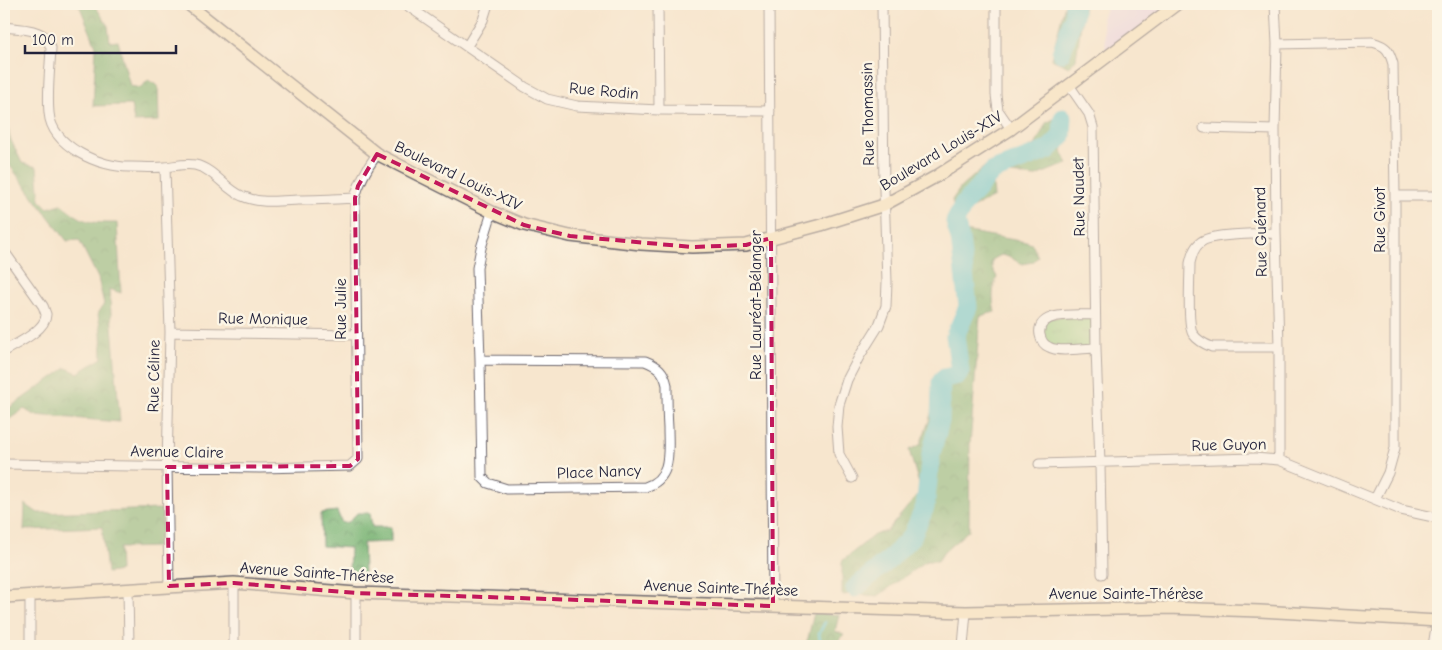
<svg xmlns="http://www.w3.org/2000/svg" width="1442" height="650" viewBox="0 0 1442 650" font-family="'Comic Neue',sans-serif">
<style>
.built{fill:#e6d2f0}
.grass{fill:url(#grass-tufts);stroke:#5a7860}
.forest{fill:url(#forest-crowns);stroke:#4c6a56}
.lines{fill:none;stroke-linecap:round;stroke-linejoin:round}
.stream{stroke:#5dc9d5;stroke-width:3}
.river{stroke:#5dc9d5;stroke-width:19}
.street-casing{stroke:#6d676e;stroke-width:11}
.secondary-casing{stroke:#6d676e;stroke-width:14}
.street{stroke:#fff;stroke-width:9}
.secondary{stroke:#f9e7c3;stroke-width:11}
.marked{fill:none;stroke:#c2185b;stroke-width:4;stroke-dasharray:10 6;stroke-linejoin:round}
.labels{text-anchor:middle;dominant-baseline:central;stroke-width:5;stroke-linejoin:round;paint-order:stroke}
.street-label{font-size:16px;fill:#22223b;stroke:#fcf5e5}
</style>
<defs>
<pattern id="grass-tufts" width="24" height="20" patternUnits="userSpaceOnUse" patternTransform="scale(1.25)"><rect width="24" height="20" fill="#93cf84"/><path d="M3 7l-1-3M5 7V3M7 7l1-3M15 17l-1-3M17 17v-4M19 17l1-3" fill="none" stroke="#7eb173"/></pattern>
<pattern id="forest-crowns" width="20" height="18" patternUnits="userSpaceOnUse" patternTransform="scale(1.25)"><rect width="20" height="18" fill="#76b272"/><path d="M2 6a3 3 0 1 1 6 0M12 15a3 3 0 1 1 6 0" fill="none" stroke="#60905f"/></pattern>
</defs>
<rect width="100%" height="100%" fill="#fcf5e5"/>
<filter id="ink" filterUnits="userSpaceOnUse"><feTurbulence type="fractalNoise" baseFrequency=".02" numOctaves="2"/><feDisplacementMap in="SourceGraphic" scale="10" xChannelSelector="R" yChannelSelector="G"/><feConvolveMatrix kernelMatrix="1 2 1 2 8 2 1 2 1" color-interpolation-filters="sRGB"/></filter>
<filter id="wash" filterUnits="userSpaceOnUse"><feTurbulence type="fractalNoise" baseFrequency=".0096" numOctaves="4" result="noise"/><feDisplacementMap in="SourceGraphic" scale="20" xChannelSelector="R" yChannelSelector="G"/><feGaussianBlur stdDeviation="1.12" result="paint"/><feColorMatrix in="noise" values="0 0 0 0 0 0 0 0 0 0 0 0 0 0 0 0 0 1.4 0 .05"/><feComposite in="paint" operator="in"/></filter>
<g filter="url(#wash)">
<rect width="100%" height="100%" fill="#f7e6ce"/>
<path class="built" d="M 1108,4 L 1177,4 L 1107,57 L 1102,18 Z"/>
<path class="grass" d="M 1095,315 L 1096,348 L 1061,350 L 1042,342 L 1042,323 L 1050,318 Z"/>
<path class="forest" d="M 76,4 L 94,4 L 108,26 L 110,42 L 118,41 L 130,86 L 141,88 L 148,80 L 158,86 L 159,121 L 134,122 L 131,105 L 93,106 L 96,46 L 80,7 Z
M 1065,4 L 1084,4 L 1076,59 L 1069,67 L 1051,59 Z
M 4,106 L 10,138 L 22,163 L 37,167 L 40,200 L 48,208 L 61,204 C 85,223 87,223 117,223 L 121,293 L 109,289 L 120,422 L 34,415 L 24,409 L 4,423 L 4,402 L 9,408 L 66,368 L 78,373 L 102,358 L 101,332 L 98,314 L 104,304 L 98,278 L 79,240 L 67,241 L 4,158 Z
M 1066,113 L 1070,125 L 1062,151 L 1068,164 L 1053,169 L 1034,177 L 1010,174 L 1004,161 L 1036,144 L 1046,123 Z
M 990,162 L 994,180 L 993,184 L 994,197 L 956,216 L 952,200 L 961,187 Z
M 964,231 L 1026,242 L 1032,244 L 1038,257 L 1033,262 L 1021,264 L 1010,257 L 1001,255 L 992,260 L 992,268 L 997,277 C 992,289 992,299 995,312 L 980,316 L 970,445 L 969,530 L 944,552 L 938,561 L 926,561 L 878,596 L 854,594 L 842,595 L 842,561 L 874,535 L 887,531 L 921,491 L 909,450 L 920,445 L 929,421 L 939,383 L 956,363 L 950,335 L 961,300 L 960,239 Z
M 25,504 L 38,513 L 162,509 L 162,547 L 119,548 L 120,571 L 107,573 L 102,527 L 24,530 Z
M 337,511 L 342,523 L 349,522 L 357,513 L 370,513 L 372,527 L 391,527 L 391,542 L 363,543 L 364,574 L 349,574 L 350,548 L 322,546 L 321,513 Z
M 814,613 L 839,615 L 835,631 L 844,634 L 834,646 L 805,646 L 808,638 Z"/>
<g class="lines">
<path class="stream" d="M 821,646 L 819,634 L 825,622"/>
<path class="river" d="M 1061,53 L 1074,16 L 1074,4
M 855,588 L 890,559 L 912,536 L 925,507 L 931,454 L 940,421 L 941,382 L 944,378 L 958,375 L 960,371 L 955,336 L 968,307 L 960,239 L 955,222 L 964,204 L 993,171 L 1048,150 L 1062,136 L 1063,118"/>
</g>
</g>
<g filter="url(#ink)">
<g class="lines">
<g class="street-casing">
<path id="street" d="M 405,4 L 525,87 L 547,99 L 577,106 L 659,110 L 770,111
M 658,4 L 659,110
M 769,4 L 773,606
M 996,4 L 996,95 L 998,110 L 1011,129
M 1275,4 L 1277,44 L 1275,130 L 1276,233 L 1279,347 L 1279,460
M 4,27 C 17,29 39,28 48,40 C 48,41 51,48 51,48 C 50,69 47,92 49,113 C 52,147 101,168 131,167 C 142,167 154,168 165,167 C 175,166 185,163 195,165 C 214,169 225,189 242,196 C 260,204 279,201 298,200 C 317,200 336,199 355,198
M 1277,44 L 1372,42 C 1387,46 1389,50 1393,64 L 1395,196 L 1395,448 L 1388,473 L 1375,499
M 467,46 L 483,20 L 488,4
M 1069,85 L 1089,114 L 1093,127 L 1096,348 L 1100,464 L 1102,574
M 1204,128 L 1275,130
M 165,167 L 170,332 L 167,467 L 169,586
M 1395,196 L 1438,196
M 1276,233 C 1259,234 1212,233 1201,242 C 1194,247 1192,255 1190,263 C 1190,276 1187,325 1193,334 C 1198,341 1204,344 1212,347 L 1279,347
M 4,251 L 43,306 C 44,308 45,312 46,314 C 47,330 16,344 4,351
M 1095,315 C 1081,315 1035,310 1040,335 C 1041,340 1044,345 1049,347 C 1059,353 1084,348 1096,348
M 170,332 L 356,335
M 480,360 L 645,361 C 658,366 664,371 667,385 C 667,399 667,414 668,428 C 668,450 673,479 645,487 L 507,489 L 488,483 L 482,477 L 480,360 L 477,268 L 481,248 L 492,212
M 4,464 L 260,468 L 350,466 L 358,459 L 355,198 C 359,181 367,168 377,154
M 1039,464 L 1255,458 L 1279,460 L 1401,510 L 1438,518
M 852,478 L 839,454 L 837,427 L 839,405 L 847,380 L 859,357 L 879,325 L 886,306 L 887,282 L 884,190 L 882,4
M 234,583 L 234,646
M 128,589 L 129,646
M 356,593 L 356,646
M 30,596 L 30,646
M 963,646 L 966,612
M 1433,646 L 1437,621"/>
</g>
<g class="secondary-casing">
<path id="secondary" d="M 188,4 L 377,154 L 492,212 L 524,225 L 570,236 L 641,244 L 692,247 L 746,245 L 821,225 L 884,205 L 937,176 L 1011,129 L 1177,4
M 4,597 L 234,583 L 356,593 L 835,608 L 966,612 L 1167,608 L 1260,611 L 1438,621"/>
</g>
<use href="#street" class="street"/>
<use href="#secondary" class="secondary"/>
</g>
</g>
<path d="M0 0H1442V650H0ZM 377,154 L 524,225 L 570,236 L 692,247 L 746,245 L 771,238 L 773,606 L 356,593 L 234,583 L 169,586 L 167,467 L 350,466 L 358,459 L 355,198 L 358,186 Z" fill="#f7e6ce" fill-opacity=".55" fill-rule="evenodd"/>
<path class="marked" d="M 377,154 L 524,225 L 570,236 L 692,247 L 746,245 L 771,238 L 773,606 L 356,593 L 234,583 L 169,586 L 167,467 L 350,466 L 358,459 L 355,198 L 358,186 Z"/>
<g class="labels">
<g class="street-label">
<text transform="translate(604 91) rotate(5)">Rue Rodin</text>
<text transform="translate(868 114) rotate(-91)">Rue Thomassin</text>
<text transform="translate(941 151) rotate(-31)">Boulevard Louis-XIV</text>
<text transform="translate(458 176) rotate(26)">Boulevard Louis-XIV</text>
<text transform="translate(1079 197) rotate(-91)">Rue Naudet</text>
<text transform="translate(1380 220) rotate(-90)">Rue Givot</text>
<text transform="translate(1261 232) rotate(-91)">Rue Guénard</text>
<text transform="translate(756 305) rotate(-90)">Rue Lauréat-Bélanger</text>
<text transform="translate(341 309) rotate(-90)">Rue Julie</text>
<text transform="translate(263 319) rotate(1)">Rue Monique</text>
<text transform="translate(154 376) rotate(-89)">Rue Céline</text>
<text transform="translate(1229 445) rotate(-1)">Rue Guyon</text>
<text transform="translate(177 452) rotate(1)">Avenue Claire</text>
<text transform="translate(599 472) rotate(-2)">Place Nancy</text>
<text transform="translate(317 573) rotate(4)">Avenue Sainte-Thérèse</text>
<text transform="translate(721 588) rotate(2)">Avenue Sainte-Thérèse</text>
<text x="1126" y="594">Avenue Sainte-Thérèse</text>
</g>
</g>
<rect width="1442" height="650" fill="none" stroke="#fcf5e5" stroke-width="20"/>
<path d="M25 45v8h151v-8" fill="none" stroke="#22223b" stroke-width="2.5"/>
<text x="32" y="45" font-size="15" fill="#22223b" stroke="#fcf5e5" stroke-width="4" paint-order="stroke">100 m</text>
</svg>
